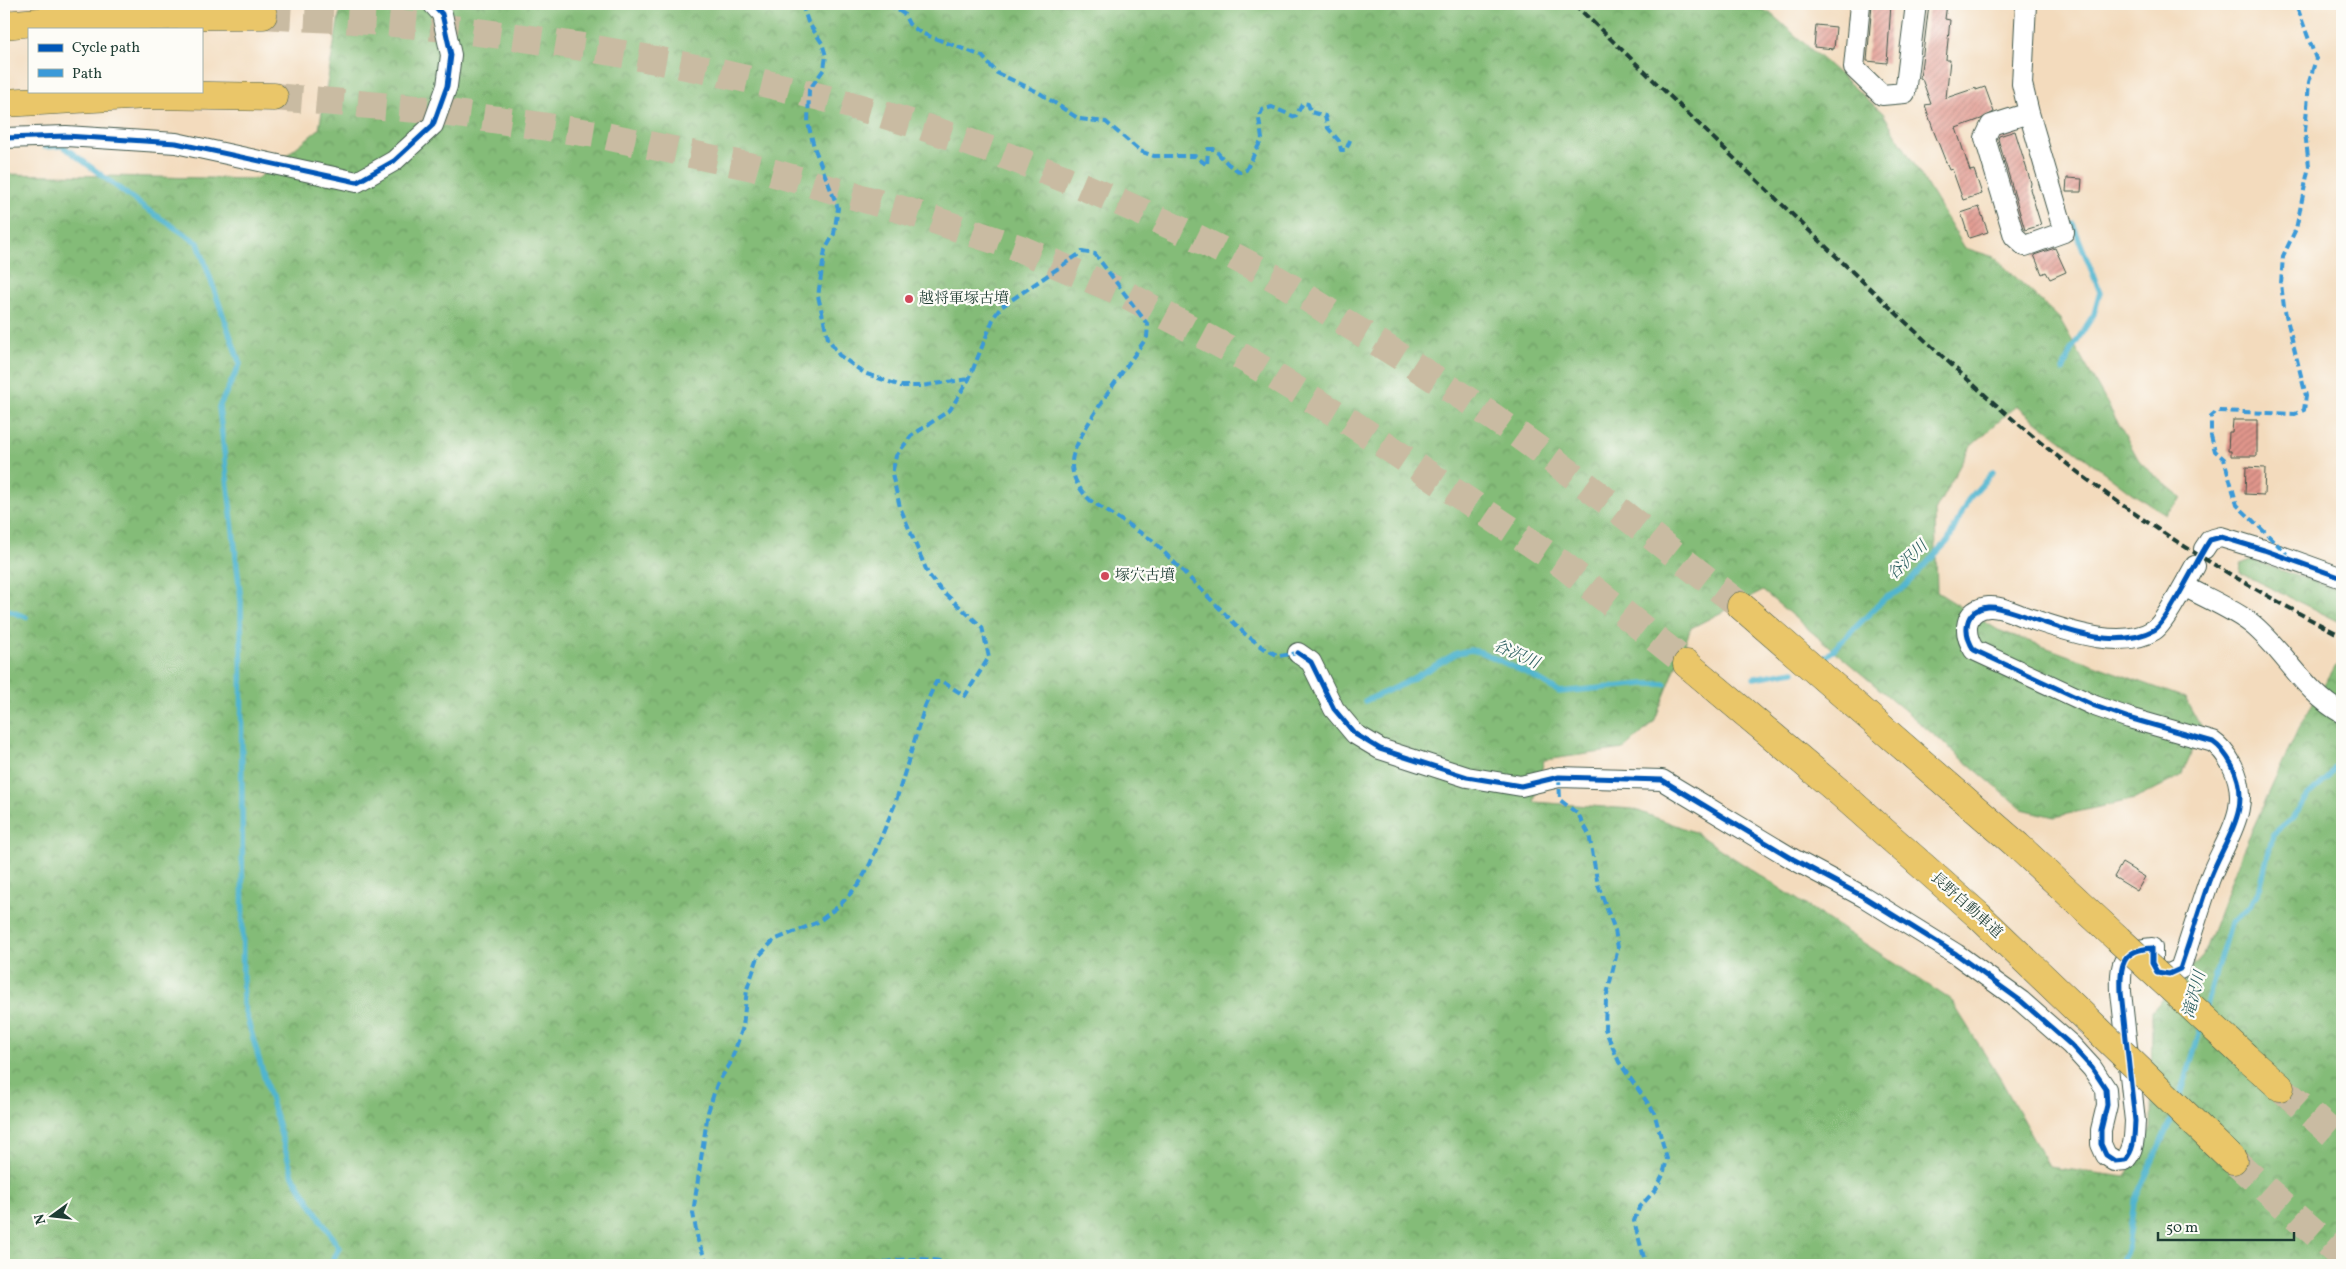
<svg xmlns="http://www.w3.org/2000/svg" width="2346" height="1269" viewBox="0 0 2346 1269" font-family="Vollkorn,'Noto Serif JP',serif">
<style>
.forest{fill:url(#forest-crowns);stroke:#527c56}
.lines{fill:none;stroke-linecap:round;stroke-linejoin:round}
.stream{stroke:#51b5cf;stroke-width:5.5}
.building{fill:url(#building-hatch)}
.highway-tunnel{stroke:#c9bba2;stroke-width:28;stroke-dasharray:28 14;stroke-linecap:butt}
.minor-casing{stroke:#3f5549;stroke-width:22}
.highway-casing{stroke:#3f5549;stroke-width:29}
.minor{stroke:#fff;stroke-width:20}
.highway{stroke:#eac669;stroke-width:28}
.rail{stroke:#1f3d34;stroke-width:4;stroke-dasharray:8 4;stroke-linecap:butt}
.highway-bridge-casing{stroke:#3f5549;stroke-width:29;stroke-linecap:butt}
.highway-bridge{stroke:#eac669;stroke-width:28}
.quiet{stroke:#3a99d8;stroke-width:4;stroke-dasharray:8 4;stroke-linecap:butt}
.cycleway-casing{stroke:#fdfcf7;stroke-width:8}
.cycleway{stroke:#0057b8;stroke-width:5}
.poi-dot{fill:#d1495b;stroke:#fdfcf7;stroke-width:2}
.labels{text-anchor:middle;dominant-baseline:central;stroke-width:4.5;stroke-linejoin:round;paint-order:stroke}
.poi-label{font-size:15px;fill:#1f3d34;stroke:#fdfcf7;text-anchor:start}
.street-label{font-size:15px;fill:#1f3d34;stroke:#fdfcf7}
.water-label{font-size:16px;font-style:italic;fill:#2e6162;stroke:#fdfcf7}
</style>
<defs>
<pattern id="forest-crowns" width="20" height="18" patternUnits="userSpaceOnUse" patternTransform="scale(1.25)"><rect width="20" height="18" fill="#84bc78"/><path d="M2 6a3 3 0 1 1 6 0M12 15a3 3 0 1 1 6 0" fill="none" stroke="#6b9a63"/></pattern>
<pattern id="building-hatch" width="6" height="6" patternUnits="userSpaceOnUse" patternTransform="scale(1.25)"><rect width="6" height="6" fill="#e1968c"/><path d="M-1 1l2-2M0 6l6-6M5 7l2-2" fill="none" stroke="#b67c73"/></pattern>
</defs>
<rect width="100%" height="100%" fill="#fdfcf7"/>
<filter id="ink" filterUnits="userSpaceOnUse"><feTurbulence type="fractalNoise" baseFrequency=".02" numOctaves="2"/><feDisplacementMap in="SourceGraphic" scale="10" xChannelSelector="R" yChannelSelector="G"/><feConvolveMatrix kernelMatrix="1 2 1 2 8 2 1 2 1" color-interpolation-filters="sRGB"/></filter>
<filter id="wash" filterUnits="userSpaceOnUse"><feTurbulence type="fractalNoise" baseFrequency=".0096" numOctaves="4" result="noise"/><feDisplacementMap in="SourceGraphic" scale="20" xChannelSelector="R" yChannelSelector="G"/><feGaussianBlur stdDeviation="1.12" result="paint"/><feColorMatrix in="noise" values="0 0 0 0 0 0 0 0 0 0 0 0 0 0 0 0 0 1.4 0 .05"/><feComposite in="paint" operator="in"/></filter>
<g filter="url(#wash)">
<rect width="100%" height="100%" fill="#f3dbbd"/>
<path class="forest" d="M 341,4 L 1743,4 L 1769,12 L 1883,113 L 1965,248 L 1994,257 L 2060,319 L 2141,464 L 2182,498 L 2166,514 L 2133,494 L 2016,406 L 1970,447 L 1935,511 L 1937,592 L 1998,630 L 2185,698 L 2202,729 L 2181,776 L 2135,799 L 2054,817 L 2022,809 L 1763,591 L 1691,628 L 1654,722 L 1624,749 L 1544,760 L 1534,802 L 1633,809 L 1694,832 L 1951,1000 L 2001,1080 L 2049,1167 L 2126,1177 L 2151,1128 L 2152,1011 L 2203,955 L 2243,850 L 2298,729 L 2336,665 L 2342,669 L 2342,1265 L 4,1265 L 4,174 L 257,179 L 319,129 Z
M 2251,560 L 2342,591 L 2342,623 L 2240,573 L 2241,564 Z"/>
<g class="lines">
<path class="stream" d="M 45,147 L 63,146 L 145,208 L 198,243 L 240,364 L 219,407 L 241,601 L 243,1004 L 293,1176 L 339,1248 L 330,1265
M 2063,370 L 2071,350 L 2094,314 L 2100,292 L 2073,224
M 4,609 L 26,617
M 1826,657 L 1885,598 L 1901,590 L 1948,541 L 1968,500 L 1993,472
M 1754,678 L 1794,671
M 1365,701 L 1403,684 L 1457,653 L 1470,650 L 1481,652 L 1531,675 L 1559,692 L 1644,684 L 1665,684
M 2205,1009 L 2230,924 L 2250,906 L 2260,888 L 2273,834 L 2292,818 L 2309,795 L 2328,778 L 2342,758
M 2180,1098 L 2201,1027
M 2119,1265 L 2128,1246 L 2134,1202 L 2174,1113"/>
</g>
<g id="blocks">
<path class="building" d="M 1872,4 L 1891,4 L 1887,63 L 1867,61 Z
M 1929,4 L 1947,4 L 1945,19 L 1950,20 L 1946,60 L 1950,60 L 1946,98 L 1976,88 L 1976,90 L 1985,87 L 1994,112 L 1981,119 L 1956,128 L 1970,171 L 1974,170 L 1982,194 L 1963,200 L 1952,169 L 1949,170 L 1934,132 L 1925,105 L 1931,104 L 1922,79 L 1920,78 Z
M 1816,25 L 1836,27 L 1834,49 L 1814,47 Z
M 2015,131 L 2031,183 L 2030,189 L 2041,225 L 2025,230 L 1998,139 L 1999,136 Z
M 2067,178 L 2082,179 L 2081,192 L 2066,192 Z
M 1979,207 L 1988,232 L 1969,238 L 1961,213 Z
M 2055,248 L 2066,272 L 2050,279 L 2046,272 L 2042,274 L 2034,255 Z
M 2233,420 L 2257,420 L 2257,456 L 2231,456 L 2231,451 L 2228,451 L 2229,432 L 2232,432 Z
M 2246,467 L 2265,468 L 2264,495 L 2245,494 Z
M 2122,863 L 2145,877 L 2137,891 L 2114,877 Z"/>
</g>
</g>
<g filter="url(#ink)">
<use href="#blocks" fill-opacity="0" stroke="#3f5549" stroke-width="1"/>
<g class="lines">
<path class="highway-tunnel" d="M 263,15 C 307,18 350,19 394,23 C 536,36 682,61 820,97 C 972,136 1121,197 1260,270 C 1293,287 1325,310 1357,330 C 1399,355 1440,382 1481,409 C 1571,470 1655,540 1741,606
M 274,97 L 429,110 L 596,134 L 753,167 L 910,212 L 1021,249 L 1125,294 L 1227,348 L 1350,422 L 1562,564 L 1687,664
M 2280,1087 L 2342,1142
M 2233,1160 L 2342,1257"/>
<g class="minor-casing">
<path id="minor" d="M 1860,4 L 1854,68 L 1882,95 L 1905,93 L 1916,4
M 2026,4 L 2022,84 L 2029,113 L 2064,232 L 2025,246 L 2014,236 L 1985,138 L 1991,125 L 2029,113
M 4,138 L 66,136 L 176,143 L 357,182 L 394,161 L 433,125 L 447,86 L 451,55 L 442,14 L 433,4
M 2204,549 L 2210,540 L 2221,537 L 2264,550 L 2342,578
M 2184,586 C 2204,597 2235,610 2252,624 C 2285,651 2304,692 2342,713
M 1298,653 L 1311,662 L 1334,709 L 1355,734 L 1380,749 L 1467,777 L 1521,786 L 1559,777 L 1662,780 L 1793,859 L 1864,897 L 1956,954 L 2021,1001 L 2071,1045 L 2092,1068 L 2106,1089 L 2107,1105 L 2101,1130 L 2101,1144 L 2106,1155 L 2115,1161 L 2125,1160 C 2135,1149 2134,1136 2135,1121 L 2121,992 C 2120,966 2121,950 2152,948 L 2152,963 L 2157,972 L 2169,974 L 2180,969 C 2190,940 2199,910 2209,881 C 2223,841 2255,809 2232,765 C 2227,756 2222,748 2213,742 L 2129,718 L 2095,706 L 1974,650 C 1963,633 1963,609 1989,607 C 2001,606 2014,613 2025,617 C 2060,628 2120,652 2154,630 C 2165,623 2188,578 2195,566"/>
</g>
<g class="highway-casing">
<path id="highway" d="M 4,25 C 90,16 176,15 263,15
M 4,103 L 147,95 L 274,97
M 1741,606 L 2018,846 L 2118,939
M 1687,664 L 1838,791 L 1978,915 L 2097,1029
M 2246,1057 L 2280,1087
M 2210,1138 L 2233,1160"/>
</g>
<use href="#minor" class="minor"/>
<use href="#highway" class="highway"/>
<path class="rail" d="M 1574,4 C 1676,101 1776,200 1878,296 C 1955,369 2032,441 2118,502 C 2189,552 2265,596 2342,636"/>
<g class="highway-bridge-casing">
<path id="highway-bridge" d="M 2118,939 L 2246,1057
M 2097,1029 L 2210,1138"/>
</g>
<use href="#highway-bridge" class="highway-bridge"/>
<path class="quiet" d="M 802,4 L 808,22 L 822,43 L 826,56 L 824,69 L 809,90 L 808,123 L 814,147 L 838,208 L 834,234 L 825,250 L 818,296 L 828,338 L 839,355 L 864,373 L 901,386 L 921,386 L 969,379
M 888,4 L 904,14 L 909,24 L 921,33 L 982,56 L 997,73 L 1038,92 L 1079,119 L 1106,122 L 1140,151 L 1154,156 L 1195,156 L 1207,165 L 1208,149 L 1214,149 L 1228,164 L 1240,172 L 1246,170 L 1262,139 L 1259,119 L 1262,110 L 1272,107 L 1295,117 L 1303,103 L 1308,104 L 1311,112 L 1325,116 L 1328,128 L 1339,141 L 1341,150 L 1346,150 L 1351,138
M 2289,559 L 2285,552 L 2237,505 L 2224,459 L 2215,451 L 2211,436 L 2211,416 L 2217,411 L 2295,414 L 2304,410 L 2306,396 L 2284,307 L 2281,284 L 2283,256 L 2296,229 L 2309,166 L 2305,132 L 2309,82 L 2316,59 L 2296,4
M 1559,777 L 1560,800 L 1578,814 L 1589,834 L 1598,885 L 1615,930 L 1618,948 L 1606,999 L 1605,1029 L 1619,1062 L 1654,1112 L 1667,1159 L 1663,1175 L 1656,1189 L 1639,1208 L 1634,1221 L 1646,1265
M 708,1265 L 698,1241 L 693,1213 L 708,1112 L 717,1084 L 730,1064 L 743,1027 L 747,989 L 758,957 L 774,940 L 818,922 L 839,906 L 859,884 L 870,864 L 895,804 L 925,706 L 936,682 L 943,682 L 965,696 L 989,657 L 982,627 L 940,589 L 928,574 L 900,507 L 892,474 L 896,456 L 911,436 L 950,410 L 969,379 L 994,317 L 1001,307 L 1082,252 L 1095,254 L 1148,325 L 1147,337 C 1131,361 1073,437 1072,461 C 1071,477 1080,491 1091,501 L 1152,540 L 1245,634 L 1265,649 L 1279,656 L 1298,653
M 873,1265 C 900,1258 928,1256 954,1265"/>
<g class="cycleway-casing">
<path id="cycleway" d="M 4,138 L 66,136 L 176,143 L 357,182 L 394,161 L 433,125 L 447,86 L 451,55 L 442,14 L 433,4
M 1298,653 L 1311,662 L 1334,709 L 1355,734 L 1380,749 L 1467,777 L 1521,786 L 1559,777 L 1662,780 L 1793,859 L 1864,897 L 1956,954 L 2021,1001 L 2071,1045 L 2092,1068 L 2106,1089 L 2107,1105 L 2101,1130 L 2101,1144 L 2106,1155 L 2115,1161 L 2125,1160 C 2135,1149 2134,1136 2135,1121 L 2121,992 C 2120,966 2121,950 2152,948 L 2152,963 L 2157,972 L 2169,974 L 2180,969 C 2190,940 2199,910 2209,881 C 2223,841 2255,809 2232,765 C 2227,756 2222,748 2213,742 L 2129,718 L 2095,706 L 1974,650 C 1963,633 1963,610 1988,607 C 2000,606 2014,613 2025,616 C 2063,629 2115,651 2154,630 C 2167,623 2198,557 2210,540 L 2221,537 L 2264,550 L 2342,578"/>
</g>
<use href="#cycleway" class="cycleway"/>
</g>
</g>
<g class="poi-dot">
<circle cx="909" cy="299" r="5"/>
<circle cx="1105" cy="576" r="5"/>
</g>
<g class="labels">
<g class="poi-label">
<text x="919" y="299">越将軍塚古墳</text>
<text x="1115" y="576">塚穴古墳</text>
</g>
<g class="street-label">
<text transform="translate(1966 906) rotate(42)">長野自動車道</text>
</g>
<g class="water-label">
<text transform="translate(1908 561) rotate(-44)">谷沢川</text>
<text transform="translate(1516 655) rotate(24)">谷沢川</text>
<text transform="translate(2195 995) rotate(-75)">滝沢川</text>
</g>
</g>
<rect width="2346" height="1269" fill="none" stroke="#fdfcf7" stroke-width="20"/>
<rect x="28" y="28" width="175" height="65" fill="#fdfcf7" stroke="#a4b0a9"/>
<rect x="38" y="44" width="25" height="8" fill="#0057b8" stroke="#a4b0a9"/>
<text x="72" y="52" font-size="15" fill="#1f3d34">Cycle path</text>
<rect x="38" y="69" width="25" height="8" fill="#3a99d8" stroke="#a4b0a9"/>
<text x="72" y="78" font-size="15" fill="#1f3d34">Path</text>
<g transform="translate(52 1216) rotate(255)" stroke="#fdfcf7" stroke-width="4" paint-order="stroke">
<path d="M0-4L9 19L0 12L-9 19Z" fill="#1f3d34"/>
<text y="-8" font-size="14" font-weight="bold" text-anchor="middle" fill="#1f3d34">N</text>
</g>
<path d="M2158 1232v8h136v-8" fill="none" stroke="#1f3d34" stroke-width="2.5"/>
<text x="2166" y="1232" font-size="15" fill="#1f3d34" stroke="#fdfcf7" stroke-width="4" paint-order="stroke">50 m</text>
</svg>
